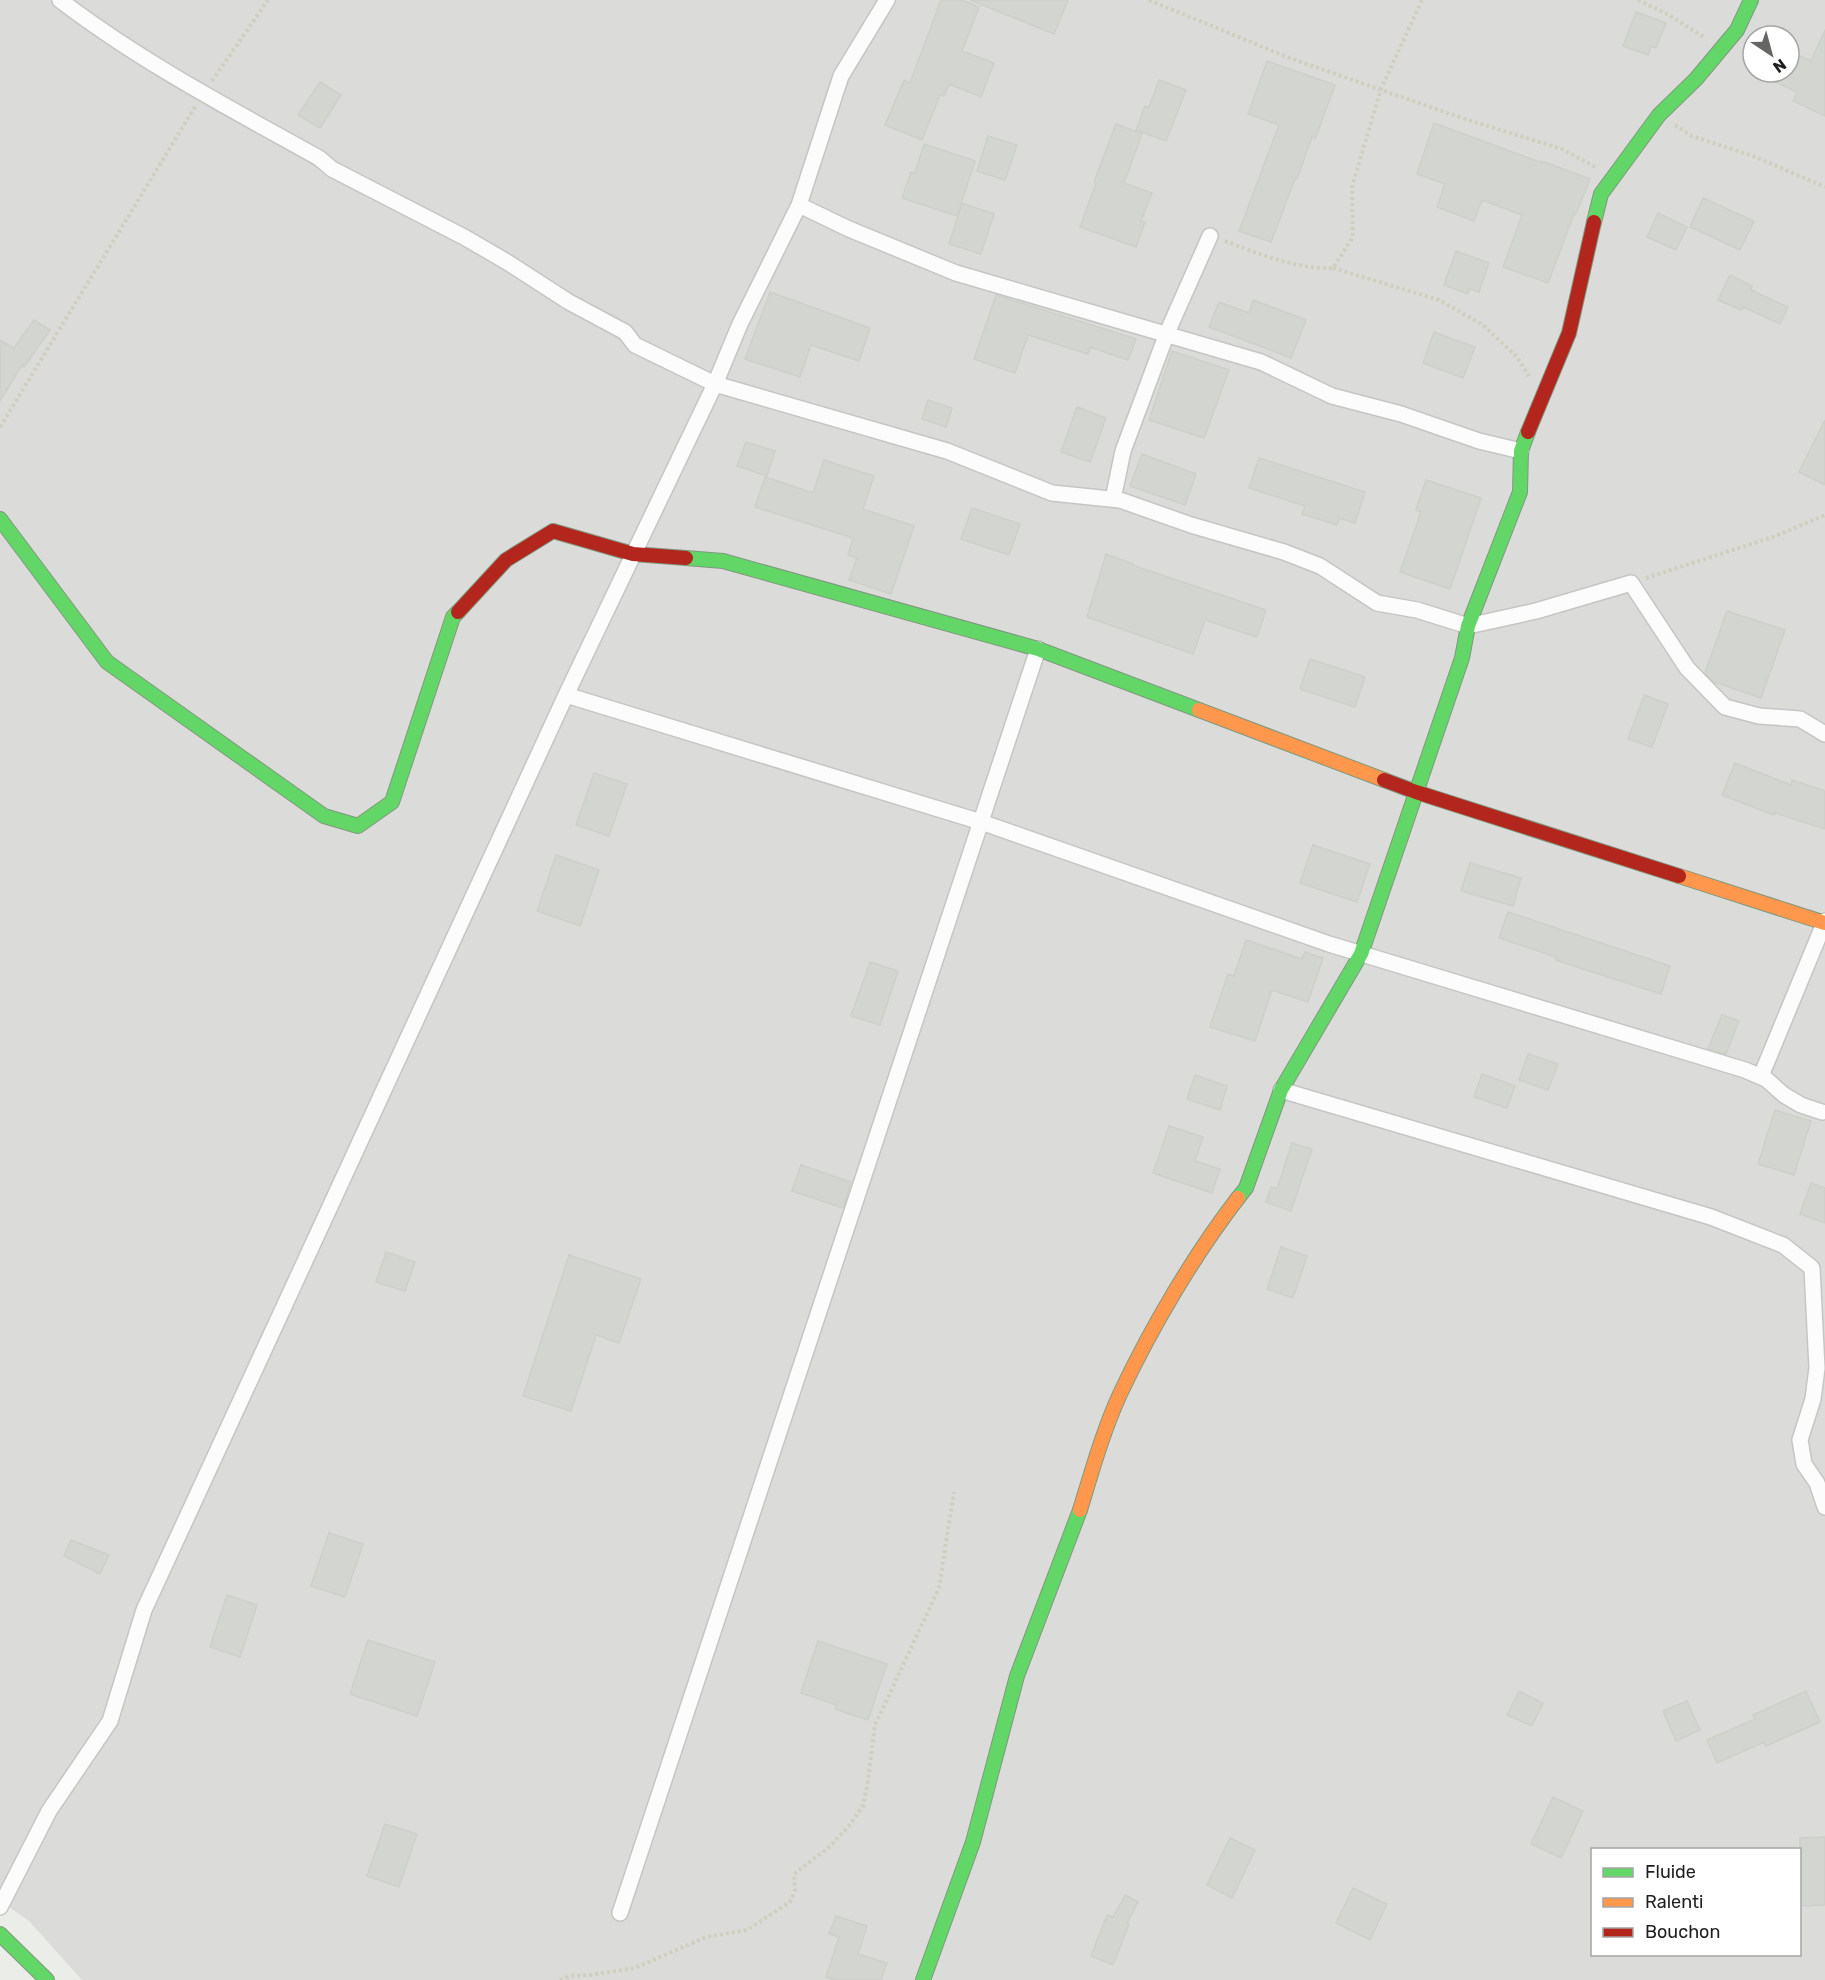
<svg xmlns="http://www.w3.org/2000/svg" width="1825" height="1980" viewBox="0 0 1825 1980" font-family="Rubik,sans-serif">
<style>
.residential{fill:#dbdcd9;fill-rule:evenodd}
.building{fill:#d3d6d0;stroke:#cdd0c9;stroke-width:1.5}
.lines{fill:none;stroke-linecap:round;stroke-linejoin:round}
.street-casing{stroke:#c5c6c4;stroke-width:18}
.fast-casing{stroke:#80987f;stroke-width:16}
.slow-casing{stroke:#80987f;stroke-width:16}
.jam-casing{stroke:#80987f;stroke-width:16}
.path{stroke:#cfcfbf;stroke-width:4;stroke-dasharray:3 3;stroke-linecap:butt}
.street{stroke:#fcfcfc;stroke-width:15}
.fast{stroke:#63d668;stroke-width:14}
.slow{stroke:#ff974d;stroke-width:14}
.jam{stroke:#b3261e;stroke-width:14}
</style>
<rect width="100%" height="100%" fill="#eaede8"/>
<path class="residential" d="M 0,0 L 1825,0 L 1825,1980 L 82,1980 L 29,1921 L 0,1901 ZM 1753,36 L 1789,36 L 1789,72 L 1753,72 ZM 1592,1850 L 1800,1850 L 1800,1954 L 1592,1954 Z"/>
<path class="building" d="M 941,0 L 962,0 L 979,7 L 962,51 L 994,63 L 981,97 L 949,84 L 944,96 L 940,95 L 922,140 L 885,125 L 904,80 L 910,83 Z
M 970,0 L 1068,0 L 1054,34 Z
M 1636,12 L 1666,23 L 1656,48 L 1651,46 L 1648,55 L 1623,46 Z
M 1825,30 L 1825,116 L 1793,101 L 1797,92 L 1754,72 L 1789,72 L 1789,51 L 1811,61 Z
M 1267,61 L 1335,85 L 1315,139 L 1312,137 L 1297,179 L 1295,179 L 1271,242 L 1239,231 L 1279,125 L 1248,114 Z
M 1159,80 L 1186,90 L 1166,141 L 1136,130 L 1145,106 L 1149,107 Z
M 320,82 L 341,95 L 320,128 L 298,115 Z
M 1434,123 L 1542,163 L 1542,161 L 1590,179 L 1576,214 L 1574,214 L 1548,283 L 1503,267 L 1522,215 L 1482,200 L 1474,221 L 1437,207 L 1445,184 L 1417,174 Z
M 1116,124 L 1142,134 L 1124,183 L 1152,193 L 1141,221 L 1145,222 L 1136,247 L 1080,227 L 1096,183 L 1094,182 Z
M 988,136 L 1017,145 L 1005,180 L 977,171 Z
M 924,144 L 975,161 L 957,216 L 902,198 L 911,172 L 915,173 Z
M 1703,198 L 1754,221 L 1740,250 L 1690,227 Z
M 962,203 L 994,214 L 981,254 L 949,244 Z
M 1658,213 L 1687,227 L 1676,250 L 1647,237 Z
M 1456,251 L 1489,263 L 1479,292 L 1469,289 L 1468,294 L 1444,285 Z
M 1730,275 L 1752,286 L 1751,290 L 1788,307 L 1780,324 L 1743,307 L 1741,310 L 1718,300 Z
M 770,292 L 870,328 L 859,361 L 811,345 L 800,377 L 745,359 Z
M 996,295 L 1136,339 L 1128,360 L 1090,347 L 1088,354 L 1028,335 L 1015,373 L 974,359 Z
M 1253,300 L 1306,320 L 1291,358 L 1209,327 L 1219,302 L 1249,313 Z
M 34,320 L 50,330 L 24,367 L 22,365 L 0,401 L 0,340 L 14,348 Z
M 1434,332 L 1475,347 L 1463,378 L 1423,363 Z
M 1172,351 L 1229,370 L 1204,438 L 1149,420 Z
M 928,400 L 952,408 L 946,427 L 922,419 Z
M 1077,407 L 1106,418 L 1090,462 L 1061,452 Z
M 1825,420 L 1825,485 L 1799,472 Z
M 746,442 L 775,451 L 767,476 L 737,466 Z
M 1142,454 L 1196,474 L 1185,505 L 1130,486 Z
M 1259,458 L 1365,492 L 1355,523 L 1339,518 L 1337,525 L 1302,514 L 1305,506 L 1249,488 Z
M 824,460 L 874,476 L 863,509 L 914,526 L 891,594 L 849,580 L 857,558 L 848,555 L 853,538 L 755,507 L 765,477 L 813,493 Z
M 1426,480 L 1481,498 L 1450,589 L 1400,572 L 1421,512 L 1416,510 Z
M 972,508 L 1020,524 L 1009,555 L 961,539 Z
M 1106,554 L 1133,564 L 1132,565 L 1266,610 L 1257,637 L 1205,620 L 1193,654 L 1087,617 Z
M 1727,611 L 1785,630 L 1761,698 L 1714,682 L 1705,673 Z
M 1310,659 L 1365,677 L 1355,707 L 1300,689 Z
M 1644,695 L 1668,704 L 1652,747 L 1628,739 Z
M 1735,763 L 1791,785 L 1792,780 L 1825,791 L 1825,829 L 1775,813 L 1774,815 L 1722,795 Z
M 594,773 L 627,784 L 609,836 L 576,825 Z
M 1313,845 L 1370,864 L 1357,902 L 1300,883 Z
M 556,855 L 599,870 L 580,926 L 537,911 Z
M 1470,863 L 1521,878 L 1513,906 L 1461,891 Z
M 1508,912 L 1670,966 L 1661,994 L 1555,960 L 1556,957 L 1499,938 Z
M 1246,940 L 1302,959 L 1305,952 L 1323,958 L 1308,1002 L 1272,990 L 1255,1041 L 1210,1027 L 1228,974 L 1234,976 Z
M 870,962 L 898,971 L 880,1025 L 851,1016 Z
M 1722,1015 L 1739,1021 L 1726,1054 L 1708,1049 Z
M 1528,1054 L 1558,1064 L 1548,1090 L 1519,1080 Z
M 1482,1074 L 1515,1086 L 1507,1108 L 1474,1097 Z
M 1195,1075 L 1227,1086 L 1220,1110 L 1187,1099 Z
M 1775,1110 L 1811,1121 L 1794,1175 L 1758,1164 Z
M 1169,1126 L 1203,1137 L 1195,1161 L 1220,1169 L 1212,1193 L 1153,1173 Z
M 1292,1143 L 1312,1149 L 1291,1211 L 1266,1202 L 1271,1187 L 1277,1189 Z
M 801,1165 L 851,1182 L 843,1208 L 792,1191 Z
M 1811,1183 L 1825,1188 L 1825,1223 L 1800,1214 Z
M 1281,1247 L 1307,1256 L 1293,1298 L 1267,1289 Z
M 386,1252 L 415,1262 L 405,1291 L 376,1282 Z
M 569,1255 L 641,1279 L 619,1343 L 596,1335 L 571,1411 L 523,1396 Z
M 329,1533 L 363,1544 L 345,1597 L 311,1586 Z
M 71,1540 L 109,1555 L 100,1574 L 64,1556 Z
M 227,1595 L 257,1605 L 240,1657 L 210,1647 Z
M 368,1640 L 435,1662 L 417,1716 L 350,1694 Z
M 818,1641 L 887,1664 L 868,1720 L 835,1709 L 837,1705 L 801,1693 Z
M 1519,1691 L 1543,1703 L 1532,1726 L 1507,1715 Z
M 1806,1691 L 1820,1722 L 1766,1746 L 1764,1742 L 1717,1763 L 1707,1740 L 1755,1719 L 1753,1715 Z
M 1687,1701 L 1700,1730 L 1676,1741 L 1663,1711 Z
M 1553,1797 L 1583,1811 L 1561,1858 L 1531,1844 Z
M 385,1824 L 417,1834 L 399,1887 L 367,1876 Z
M 1825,1837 L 1825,1905 L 1800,1906 L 1800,1838 Z
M 1230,1838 L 1255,1850 L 1232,1898 L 1207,1885 Z
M 1353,1888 L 1387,1904 L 1370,1940 L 1336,1923 Z
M 1125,1895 L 1138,1902 L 1127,1923 L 1129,1924 L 1113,1965 L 1091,1956 L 1107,1915 L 1113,1917 Z
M 836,1916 L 867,1926 L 858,1954 L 887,1963 L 881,1980 L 836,1980 L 826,1977 L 839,1937 L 829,1934 Z"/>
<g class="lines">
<g class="street-casing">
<path id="street" d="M 60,0 C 141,62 231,109 319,158 L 332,169 L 464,237 L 507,262 L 569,302 L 625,332 L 635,345 L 715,384 L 947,451 L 1052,493 L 1120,500 L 1191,525 L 1284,552 L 1320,566 L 1377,603 L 1417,610 L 1468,626 L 1536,611 L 1631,583 L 1687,668 L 1725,707 L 1759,716 L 1800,719 L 1825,734
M 799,205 L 849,229 L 956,273 L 1261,362 L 1332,396 L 1401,414 L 1479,441 L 1521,451
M 1113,499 L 1123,451 L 1167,333 L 1210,236
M 566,695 L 981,822 L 1329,944 L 1745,1070 L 1766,1079 L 1784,1095 L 1801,1105 L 1822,1112
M 1761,1076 L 1825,921
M 1281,1090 L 1711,1217 L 1783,1245 L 1812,1268 L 1817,1368 L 1813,1399 L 1800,1440 L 1804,1464 L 1817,1483 L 1825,1507
M 0,1907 L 49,1811 L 110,1721 L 144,1610 L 566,695 L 715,384 L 740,324 L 799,205 L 841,76 L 887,0
M 620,1913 L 1038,649"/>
</g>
<g class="fast-casing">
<path id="fast" d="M 1594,222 L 1601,194 L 1659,115 L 1696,79 L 1737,30 L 1751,0
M 0,519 L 107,662 L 324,816 L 358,826 L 392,802 L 453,617 L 458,612
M 686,558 L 723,561 L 1038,649 L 1199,710
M 1238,1198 L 1246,1188 L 1281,1090 L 1361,954 L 1462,658 L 1468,626 L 1520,492 L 1521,451 L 1528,432
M 0,1934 L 47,1980
M 923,1980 L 973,1842 L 1017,1676 L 1080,1510"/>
</g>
<g class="slow-casing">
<path id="slow" d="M 1199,710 L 1384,780
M 1679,876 L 1825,923
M 1080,1510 C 1092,1471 1103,1431 1120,1394 C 1151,1328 1194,1255 1238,1198"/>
</g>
<g class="jam-casing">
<path id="jam" d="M 1528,432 L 1569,333 L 1594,222
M 458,612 L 506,560 L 553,531 L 633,554 L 686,558
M 1384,780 L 1416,792 L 1679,876"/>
</g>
<path class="path" d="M 1149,0 L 1287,57 L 1462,118 L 1562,149 L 1597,168
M 1638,0 L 1669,15 L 1705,38
M 212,81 L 268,0
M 1675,125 L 1692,136 L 1753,156 L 1825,187
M 1225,241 C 1256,253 1299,270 1333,268 L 1353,237 L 1352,187 L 1381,89 L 1422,0
M 1333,268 L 1439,300 L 1483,325 L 1517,357 L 1529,376
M 0,427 L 195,107
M 1646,578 L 1773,537 L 1825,515
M 560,1980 L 570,1976 L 590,1975 L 635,1968 L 706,1937 L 747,1930 L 790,1902 L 795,1890 L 794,1874 L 828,1848 L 849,1826 L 863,1806 L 867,1787 L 875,1725 L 939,1588 L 954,1492"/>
<use href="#street" class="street"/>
<use href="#fast" class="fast"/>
<use href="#slow" class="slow"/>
<use href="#jam" class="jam"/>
</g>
<rect x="1591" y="1848" width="210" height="108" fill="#ffffff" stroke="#a5a5a5" stroke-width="1.5"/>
<rect x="1603" y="1868" width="30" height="9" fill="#63d668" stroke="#a5a5a5" stroke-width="1.5"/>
<text x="1645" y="1878" font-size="18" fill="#1f1f1f">Fluide</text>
<rect x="1603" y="1898" width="30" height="9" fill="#ff974d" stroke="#a5a5a5" stroke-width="1.5"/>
<text x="1645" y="1908" font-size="18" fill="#1f1f1f">Ralenti</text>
<rect x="1603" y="1928" width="30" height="9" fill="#b3261e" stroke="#a5a5a5" stroke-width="1.5"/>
<text x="1645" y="1938" font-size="18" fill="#1f1f1f">Bouchon</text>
<g transform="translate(1771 54) rotate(144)"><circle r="28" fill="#ffffff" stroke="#a5a5a5" stroke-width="1.5"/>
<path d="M0-4.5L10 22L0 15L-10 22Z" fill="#666765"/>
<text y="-9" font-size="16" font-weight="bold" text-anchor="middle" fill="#1f1f1f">N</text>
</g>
</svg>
